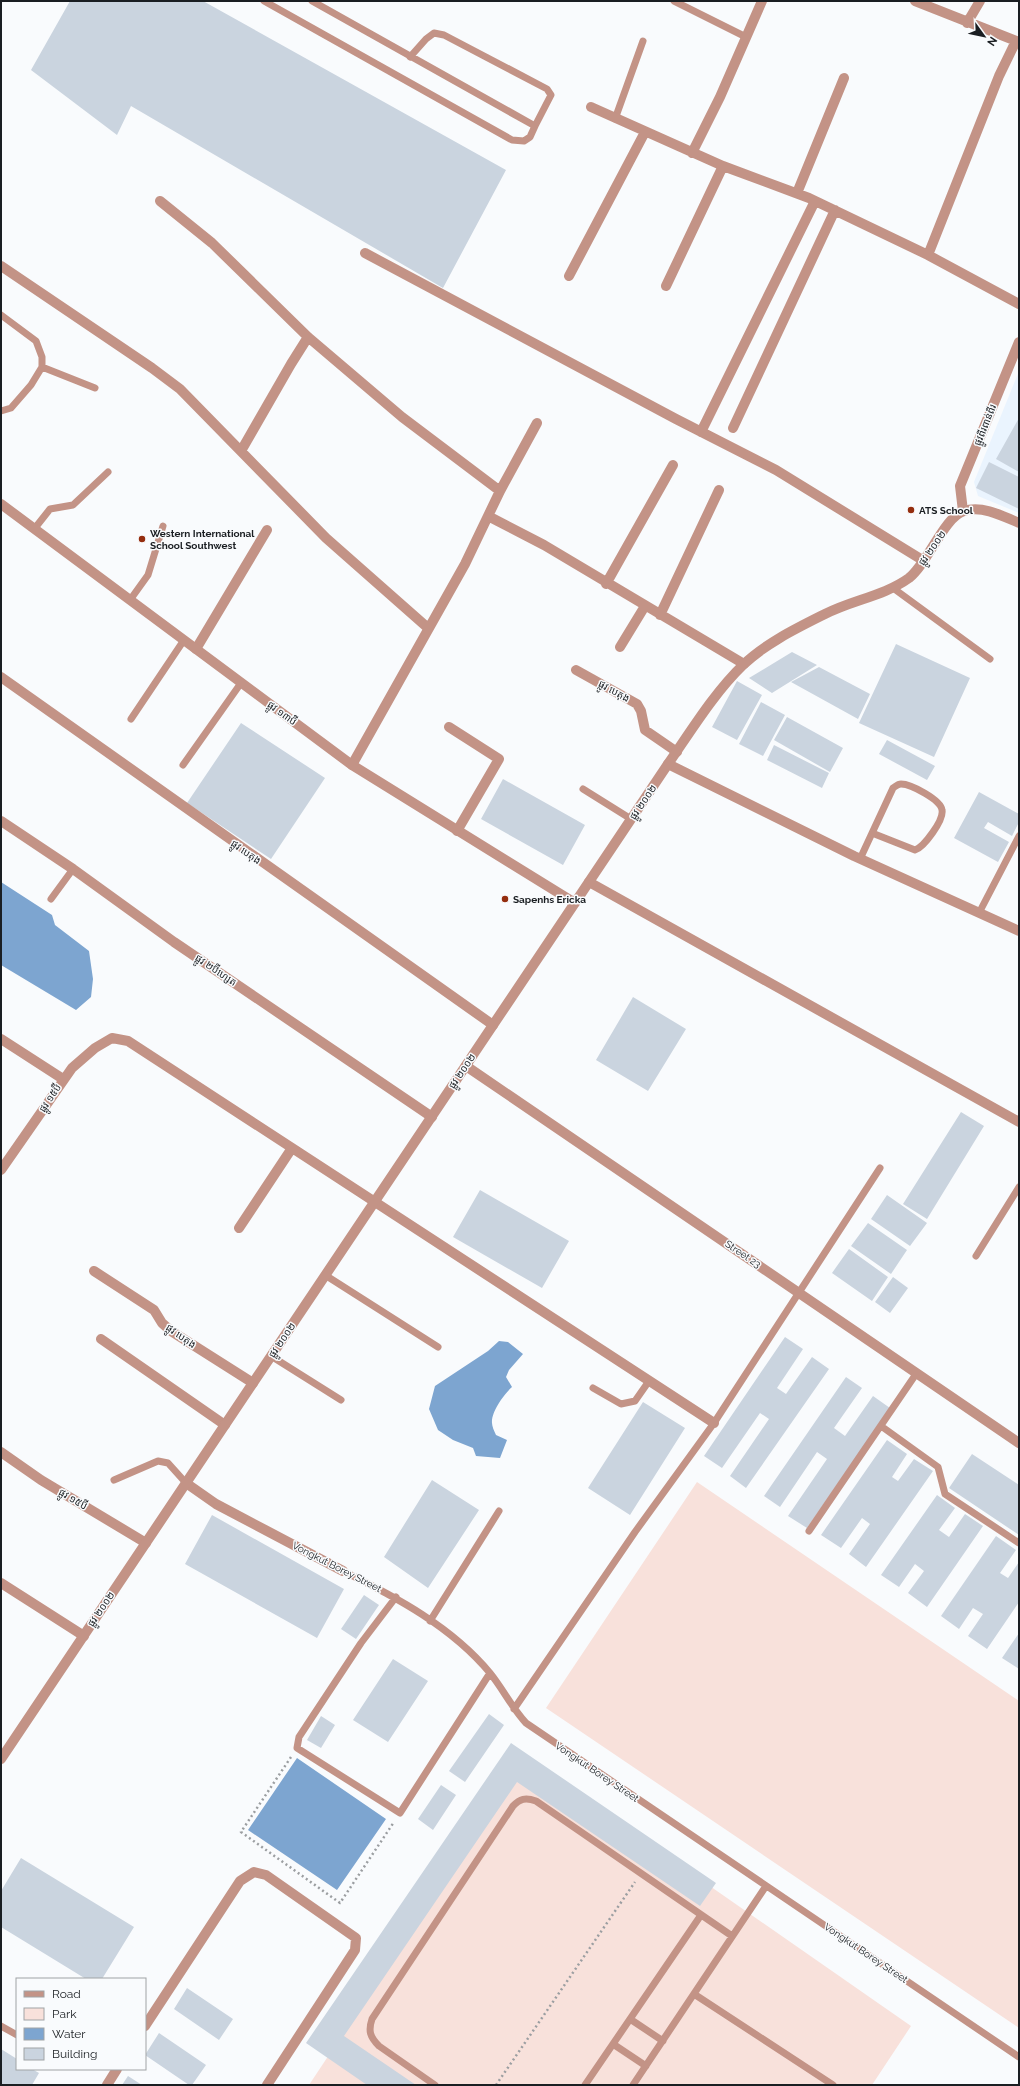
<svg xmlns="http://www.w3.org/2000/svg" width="1020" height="2086" viewBox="0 0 1020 2086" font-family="Raleway,'Noto Sans Khmer',sans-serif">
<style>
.built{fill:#eaf4fe}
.green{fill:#f8e1db}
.water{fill:#7da5d0}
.building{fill:#cad4df}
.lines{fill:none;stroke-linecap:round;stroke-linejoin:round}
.path{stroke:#9b9ea1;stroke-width:2.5;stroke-dasharray:2 3;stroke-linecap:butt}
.service{stroke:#c39386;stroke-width:7}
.minor{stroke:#c39386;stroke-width:10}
.tertiary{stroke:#c39386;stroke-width:10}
.poi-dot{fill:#942d0e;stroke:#f9fbfd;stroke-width:1.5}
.labels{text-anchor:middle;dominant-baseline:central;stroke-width:3;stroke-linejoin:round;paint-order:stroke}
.street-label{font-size:10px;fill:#1a1e22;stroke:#f9fbfd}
.poi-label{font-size:10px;font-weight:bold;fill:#1a1e22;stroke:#f9fbfd;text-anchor:start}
</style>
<rect width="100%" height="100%" fill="#f9fbfd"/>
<path class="built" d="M 1019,371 L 1019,513 L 978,496 L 974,482 Z"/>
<path class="green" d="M 697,1482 L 1019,1701 L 1019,2028 L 546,1708 Z
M 526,1758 L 911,2026 L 872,2085 L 309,2085 Z"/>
<path class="water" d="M 1,882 L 52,915 L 55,925 L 89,951 L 93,979 L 91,997 L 76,1010 L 1,965 Z
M 499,1341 L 508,1342 L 523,1354 L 509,1370 L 506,1377 L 512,1387 C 504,1394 491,1412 492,1423 C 492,1426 494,1431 496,1435 L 507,1440 L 500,1458 L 476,1456 L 473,1448 L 453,1440 L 438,1430 L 429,1409 L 435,1386 L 488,1351 Z
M 297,1758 L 386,1819 L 337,1890 L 248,1830 Z"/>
<path class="building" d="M 70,1 L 203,1 L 506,170 L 443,288 L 131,106 L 117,135 L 31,70 Z
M 1019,418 L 1019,472 L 996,459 Z
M 989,462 L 1019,477 L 1019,509 L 976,488 Z
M 896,644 L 970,678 L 934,757 L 859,723 Z
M 792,652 L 817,665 L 772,693 L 749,678 Z
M 819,667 L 870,694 L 858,719 L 791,682 Z
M 737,681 L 762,695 L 737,740 L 712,727 Z
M 761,702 L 785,715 L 763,756 L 739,744 Z
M 787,717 L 843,748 L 830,772 L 774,740 Z
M 241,723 L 325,778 L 271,859 L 187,803 Z
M 887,740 L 935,766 L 927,780 L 879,754 Z
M 774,745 L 829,773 L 822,788 L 767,760 Z
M 503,779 L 585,825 L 563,865 L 481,819 Z
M 979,792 L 1019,814 L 1019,822 L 1012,836 L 988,822 L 984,828 L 1009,842 L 998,862 L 954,838 Z
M 633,997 L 686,1029 L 648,1091 L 596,1060 Z
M 961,1112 L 984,1126 L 927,1219 L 903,1204 Z
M 480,1190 L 569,1241 L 542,1288 L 453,1237 Z
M 887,1195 L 927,1223 L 910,1246 L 871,1219 Z
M 868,1223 L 907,1250 L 891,1274 L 851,1246 Z
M 849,1249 L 888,1277 L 872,1301 L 832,1273 Z
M 893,1277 L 908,1288 L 890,1313 L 875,1302 Z
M 785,1337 L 803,1349 L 777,1388 L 786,1394 L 812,1357 L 829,1369 L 746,1488 L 730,1476 L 769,1419 L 760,1413 L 722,1468 L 704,1456 Z
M 846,1377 L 862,1388 L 834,1428 L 845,1436 L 873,1396 L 890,1408 L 807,1528 L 788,1516 L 827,1459 L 817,1452 L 780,1507 L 764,1496 Z
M 643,1402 L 685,1428 L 630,1515 L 588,1488 Z
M 887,1440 L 907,1454 L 892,1477 L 898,1481 L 914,1459 L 933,1471 L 866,1567 L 849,1554 L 870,1524 L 862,1518 L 841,1548 L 821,1535 Z
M 972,1454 L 1019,1485 L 1019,1535 L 949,1488 Z
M 432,1480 L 479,1510 L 428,1588 L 384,1557 Z
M 937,1495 L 955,1508 L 939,1530 L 949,1537 L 965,1514 L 983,1526 L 927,1607 L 908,1593 L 924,1571 L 915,1564 L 899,1587 L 881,1575 Z
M 212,1515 L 344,1589 L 317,1638 L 185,1564 Z
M 996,1536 L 1016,1550 L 1000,1573 L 1008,1578 L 1019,1562 L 1019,1602 L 987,1649 L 968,1636 L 983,1614 L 973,1608 L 959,1629 L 941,1616 Z
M 364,1595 L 379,1605 L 356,1639 L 341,1629 Z
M 1019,1633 L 1019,1669 L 1002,1658 Z
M 393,1659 L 428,1681 L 388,1742 L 353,1720 Z
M 489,1714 L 504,1725 L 465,1782 L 449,1771 Z
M 321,1716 L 335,1725 L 321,1748 L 307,1740 Z
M 511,1743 L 716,1883 L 700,1906 L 517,1782 L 344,2036 L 416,2085 L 367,2085 L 306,2043 Z
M 441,1785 L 456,1795 L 433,1830 L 418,1819 Z
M 21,1858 L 134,1927 L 102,1979 L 86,1979 L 1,1927 L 1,1891 Z
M 187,1988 L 233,2019 L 219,2040 L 174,2009 Z
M 159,2033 L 206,2065 L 192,2085 L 189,2085 L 145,2055 Z
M 1,2049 L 17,2059 L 17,2069 L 32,2069 L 39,2073 L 32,2085 L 1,2085 Z
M 128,2076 L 142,2085 L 122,2085 Z"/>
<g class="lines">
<path class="path" d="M 291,1757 L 241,1832 L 340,1903 L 394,1822
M 496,2085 L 635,1882"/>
<path class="service" d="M 264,1 L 512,140 L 524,141 L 530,137 L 535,126 L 312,1
M 674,1 L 746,37
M 410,57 L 426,39 L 434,33 L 444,35 L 547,89 L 551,95 L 535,126
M 615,119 L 643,41
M 1,315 L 36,341 L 42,357 L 42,367 L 31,385 L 11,408 L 1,411
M 42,367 L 95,388
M 35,528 L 50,509 L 73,505 L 108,472
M 893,588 L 990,659
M 130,600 L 148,575 L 163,526
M 131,719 L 184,640
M 183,765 L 241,683
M 583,789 L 631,819
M 860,859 L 893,788 C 896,786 898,784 901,784 C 911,784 941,800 942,810 C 944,820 924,847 915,850 L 872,833
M 51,899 L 73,869
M 979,913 L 1019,836
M 976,1256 L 1019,1187
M 325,1275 L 438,1347
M 271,1356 L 341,1400
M 593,1388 L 621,1404 L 635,1401 L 649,1381
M 881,1426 L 938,1467 L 945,1494 L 1019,1543
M 114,1480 L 158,1461 L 168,1463 L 186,1483
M 809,1531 L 916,1374
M 343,1571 C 396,1597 452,1627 490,1673 C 503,1689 512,1708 526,1723 L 1019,2057
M 396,1597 L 361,1643 L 299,1737 L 297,1748 L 400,1813 L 490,1673
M 430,1621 L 499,1511
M 514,1709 L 635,1532 L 714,1423 L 880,1168
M 694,1994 L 833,2085
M 630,2019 L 663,2041
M 1,2026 L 17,2035
M 613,2044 L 646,2066
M 435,2085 L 379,2046 C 370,2037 368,2031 372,2019 L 513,1806 C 520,1799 525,1797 536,1801 L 732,1936
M 585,2085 L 701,1915
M 633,2085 L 766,1886"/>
<path class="minor" d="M 915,1 L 1019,42
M 967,23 L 980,1
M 591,107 L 723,166 L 809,198 L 928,255 L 1019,304
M 692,153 L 720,97 L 762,1
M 797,193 L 844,78
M 160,201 L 212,243 L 308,337 L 402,417 L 500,491
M 365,253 L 676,419 L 776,470 L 924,561
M 928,255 L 999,76 L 1016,41
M 1,266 L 152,368 L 180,389 L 326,538 L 428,628
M 569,276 L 645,132
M 666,286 L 723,166
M 733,428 L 835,210
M 701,432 L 815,201
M 241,451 L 291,364 L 308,337
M 963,511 L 960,486 L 1019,342
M 488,516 L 544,545 L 744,664
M 606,584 L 673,465
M 660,615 L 719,490
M 620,647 L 645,606
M 196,649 L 267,530
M 576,670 L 637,704 L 641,711 L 645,730 L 677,752
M 1,677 L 493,1025
M 449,727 L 499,759 L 457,831
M 668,764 L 854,856 L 1019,931
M 352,765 L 465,564 L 500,491 L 537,423
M 1,821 L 73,869 L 174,942 L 432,1117
M 589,882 L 1019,1122
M 1,1039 L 63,1079
M 466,1066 L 1019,1443
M 1,1170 L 72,1068 L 95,1048 L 112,1038 L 128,1041 L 714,1423
M 239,1228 L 292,1148
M 94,1271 L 154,1310 L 162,1323 L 171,1331 L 253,1383
M 101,1339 L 225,1425
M 1,1452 L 41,1480 L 146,1543
M 186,1483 L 216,1504 L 343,1571
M 1,1583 L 84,1636
M 145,2026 L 240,1881 L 254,1872 L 266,1875 L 356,1938 L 355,1950 L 267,2085
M 107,2085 L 117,2069"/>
<path class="tertiary" d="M 1,504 L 352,765 L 575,903
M 1,1759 L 668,764 C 691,731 714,693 743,665 C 766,643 797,628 825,614 C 852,600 884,596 909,578 C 928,563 944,517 964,511 C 982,505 1003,516 1019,523"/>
</g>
<g class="poi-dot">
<circle cx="911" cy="510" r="4"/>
<circle cx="142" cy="539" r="4"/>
<circle cx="505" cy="899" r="4"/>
</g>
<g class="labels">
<g class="street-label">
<text transform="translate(985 425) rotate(-68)">ផ្លូវពីរពាន់ពីរ</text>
<text transform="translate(932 548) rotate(-55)">ផ្លូវ ២០០២</text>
<text transform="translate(614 691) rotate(29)">ផ្លូវ បេតុង</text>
<text transform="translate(282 713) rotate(36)">ផ្លូវ ១៣ប៊ី</text>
<text transform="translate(643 802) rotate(-56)">ផ្លូវ ២០០២</text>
<text transform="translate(246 852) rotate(35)">ផ្លូវ បេតុង</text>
<text transform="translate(216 970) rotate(34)">ផ្លូវ ២ប៊ីហ្សេត</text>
<text transform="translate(462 1071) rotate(-56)">ផ្លូវ ២០០២</text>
<text transform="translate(50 1098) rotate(-56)">ផ្លូវ ១៥ប៊ី</text>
<text transform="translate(743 1254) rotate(34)">Street 23</text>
<text transform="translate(181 1336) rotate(35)">ផ្លូវ បេតុង</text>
<text transform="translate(282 1340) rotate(-56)">ផ្លូវ ២០០២</text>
<text transform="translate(73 1499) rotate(31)">ផ្លូវ ១៥ប៊ី</text>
<text transform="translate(337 1567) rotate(27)">Vongkut Borey Street</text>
<text transform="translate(101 1609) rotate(-56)">ផ្លូវ ២០០២</text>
<text transform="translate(597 1772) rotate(34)">Vongkut Borey Street</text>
<text transform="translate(866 1953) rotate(34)">Vongkut Borey Street</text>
</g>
<g class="poi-label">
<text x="919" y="510">ATS School</text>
<text x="150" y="533">Western International<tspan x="150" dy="12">School Southwest</tspan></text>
<text x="513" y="899">Sapenhs Ericka</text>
</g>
</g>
<rect width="1020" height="2086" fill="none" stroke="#1a1e22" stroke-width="4"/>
<rect x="16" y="1978" width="130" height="92" fill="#f9fbfd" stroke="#a0a3a5"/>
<rect x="24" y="1991" width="20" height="6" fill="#c39386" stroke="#a0a3a5"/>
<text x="52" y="1998" font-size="12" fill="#1a1e22">Road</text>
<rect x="24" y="2008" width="20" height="12" fill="#f8e1db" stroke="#a0a3a5"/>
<text x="52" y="2018" font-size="12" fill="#1a1e22">Park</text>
<rect x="24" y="2028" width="20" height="12" fill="#7da5d0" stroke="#a0a3a5"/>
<text x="52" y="2038" font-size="12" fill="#1a1e22">Water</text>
<rect x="24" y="2048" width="20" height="12" fill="#cad4df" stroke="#a0a3a5"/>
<text x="52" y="2058" font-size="12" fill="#1a1e22">Building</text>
<g transform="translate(984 36) rotate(123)" stroke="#f9fbfd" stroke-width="3" paint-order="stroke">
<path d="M0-3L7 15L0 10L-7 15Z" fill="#1a1e22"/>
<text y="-6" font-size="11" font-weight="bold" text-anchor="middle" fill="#1a1e22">N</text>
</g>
</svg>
